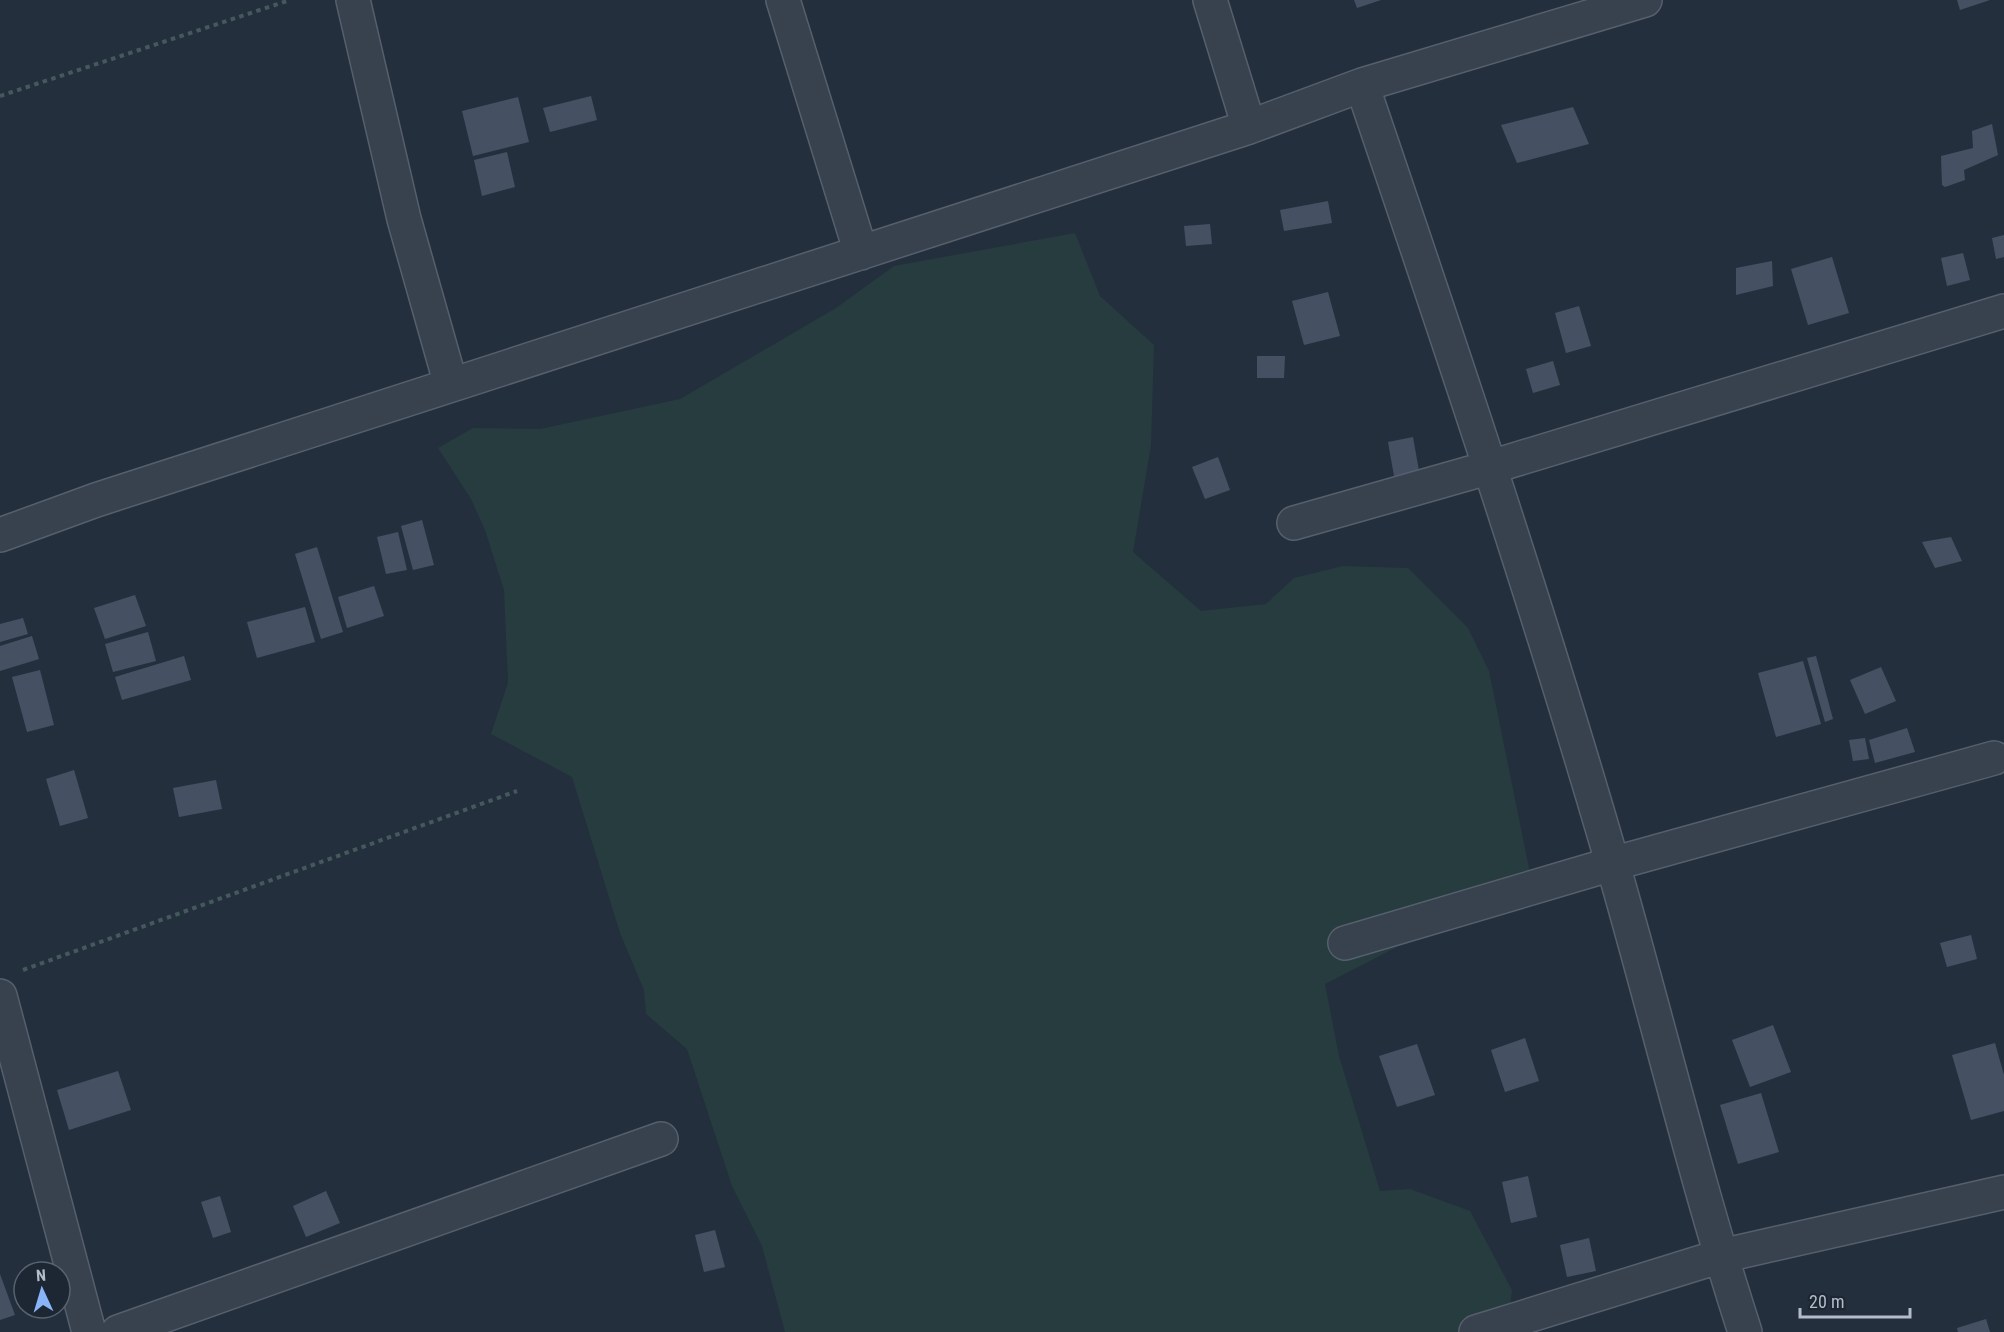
<svg xmlns="http://www.w3.org/2000/svg" width="2004" height="1332" viewBox="0 0 2004 1332" font-family="'Roboto Condensed',sans-serif">
<style>
.green{fill:#263c3f}
.building{fill:#455162}
.lines{fill:none;stroke-linecap:round;stroke-linejoin:round}
.minor-casing{stroke:#565f6c;stroke-width:36}
.path{stroke:#44595c;stroke-width:4;stroke-dasharray:4.5 4.5;stroke-linecap:butt}
.minor{stroke:#38414e;stroke-width:33}
</style>
<rect width="100%" height="100%" fill="#242f3e"/>
<path class="green" d="M 1075,233 L 1100,296 L 1154,345 L 1151,445 L 1133,552 L 1201,611 L 1266,604 L 1294,578 L 1343,566 L 1408,568 L 1468,628 L 1489,671 L 1530,873 L 1503,913 L 1399,946 L 1325,984 L 1339,1056 L 1380,1191 L 1410,1189 L 1470,1211 L 1512,1290 L 1507,1332 L 785,1332 L 762,1246 L 732,1186 L 687,1049 L 646,1014 L 644,990 L 620,933 L 572,777 L 491,734 L 508,683 L 504,590 L 485,530 L 471,499 L 438,448 L 473,428 L 540,429 L 680,399 L 836,308 L 894,266 Z"/>
<path class="building" d="M 1354,0 L 1381,0 L 1357,8 Z
M 1957,0 L 1990,0 L 1960,10 Z
M 591,96 L 597,120 L 550,132 L 543,108 Z
M 518,97 L 529,142 L 473,156 L 462,111 Z
M 1573,107 L 1589,144 L 1517,163 L 1501,125 Z
M 1992,124 L 1998,155 L 1964,170 L 1965,180 L 1945,187 L 1942,185 L 1941,156 L 1973,148 L 1972,131 Z
M 507,152 L 515,187 L 482,196 L 474,160 Z
M 1328,201 L 1332,223 L 1284,231 L 1280,210 Z
M 1210,224 L 1212,244 L 1186,246 L 1184,226 Z
M 2004,235 L 2004,257 L 1996,259 L 1992,238 Z
M 1963,253 L 1970,280 L 1947,286 L 1941,258 Z
M 1832,257 L 1849,313 L 1808,325 L 1791,269 Z
M 1772,261 L 1773,286 L 1736,295 L 1736,268 Z
M 1328,292 L 1340,336 L 1304,345 L 1292,301 Z
M 1579,306 L 1591,346 L 1566,353 L 1555,313 Z
M 1257,356 L 1285,356 L 1284,378 L 1257,378 Z
M 1553,361 L 1560,385 L 1533,393 L 1526,369 Z
M 1413,437 L 1419,471 L 1394,476 L 1388,442 Z
M 1218,457 L 1230,490 L 1205,499 L 1192,467 Z
M 422,520 L 434,565 L 413,570 L 401,526 Z
M 398,532 L 407,570 L 386,574 L 377,537 Z
M 1951,537 L 1962,561 L 1935,568 L 1922,542 Z
M 317,547 L 343,632 L 321,639 L 295,554 Z
M 374,586 L 384,616 L 347,628 L 338,597 Z
M 135,595 L 146,626 L 105,639 L 94,608 Z
M 305,607 L 315,642 L 257,658 L 247,622 Z
M 23,618 L 28,634 L 0,642 L 0,624 Z
M 148,632 L 156,661 L 113,672 L 105,644 Z
M 32,636 L 39,659 L 0,671 L 0,646 Z
M 184,656 L 191,680 L 122,700 L 115,677 Z
M 1816,656 L 1833,719 L 1825,722 L 1807,658 Z
M 1803,661 L 1821,724 L 1776,737 L 1758,673 Z
M 1881,667 L 1896,701 L 1865,714 L 1850,680 Z
M 40,670 L 54,725 L 27,732 L 12,677 Z
M 1907,728 L 1915,752 L 1875,763 L 1869,740 Z
M 1865,738 L 1869,759 L 1853,761 L 1849,740 Z
M 74,770 L 88,818 L 60,826 L 46,779 Z
M 216,780 L 222,809 L 179,817 L 173,788 Z
M 1971,935 L 1977,959 L 1947,967 L 1940,943 Z
M 1773,1025 L 1791,1072 L 1750,1087 L 1732,1040 Z
M 1525,1038 L 1539,1081 L 1505,1092 L 1491,1050 Z
M 1995,1043 L 2004,1075 L 2004,1111 L 1971,1120 L 1952,1055 Z
M 1417,1044 L 1435,1095 L 1397,1107 L 1379,1056 Z
M 118,1071 L 131,1110 L 69,1130 L 57,1090 Z
M 1761,1093 L 1779,1152 L 1738,1164 L 1720,1105 Z
M 1528,1176 L 1537,1217 L 1511,1223 L 1502,1182 Z
M 326,1191 L 340,1223 L 306,1237 L 293,1206 Z
M 220,1196 L 231,1232 L 213,1238 L 201,1202 Z
M 715,1230 L 725,1267 L 704,1272 L 695,1235 Z
M 1589,1238 L 1596,1271 L 1567,1277 L 1560,1245 Z
M 0,1274 L 15,1315 L 0,1320 Z
M 1986,1319 L 1990,1332 L 1958,1332 L 1957,1328 Z"/>
<g class="lines">
<g class="minor-casing">
<path id="minor" d="M 353,0 L 404,219 L 451,385
M 783,0 L 861,253
M 1210,0 L 1249,127
M 1362,85 C 1450,344 1537,603 1613,865 C 1658,1021 1695,1178 1745,1332
M 1294,523 L 1491,467 L 2004,311
M 0,535 L 96,500 L 1249,127 L 1362,85 L 1645,0
M 1345,943 L 1612,864 L 1994,758
M 0,996 L 89,1332
M 118,1332 L 661,1139
M 1476,1332 L 1721,1256 L 2004,1192"/>
</g>
<path class="path" d="M 0,96 L 290,0
M 23,970 L 517,791"/>
<use href="#minor" class="minor"/>
</g>
<g transform="translate(42 1290) rotate(356)"><circle r="28" fill="#1d2633" stroke="#59626f" stroke-width="1.5"/>
<path d="M0-4.5L10 22L0 15L-10 22Z" fill="#8ab4f8"/>
<text y="-9" font-size="16" font-weight="bold" text-anchor="middle" fill="#b4bcc9">N</text>
</g>
<path d="M1800 1308v9h110v-9" fill="none" stroke="#b4bcc9" stroke-width="3"/>
<text x="1809" y="1308" font-size="18" fill="#b4bcc9" stroke="#1d2633" stroke-width="4.5" paint-order="stroke">20 m</text>
</svg>
